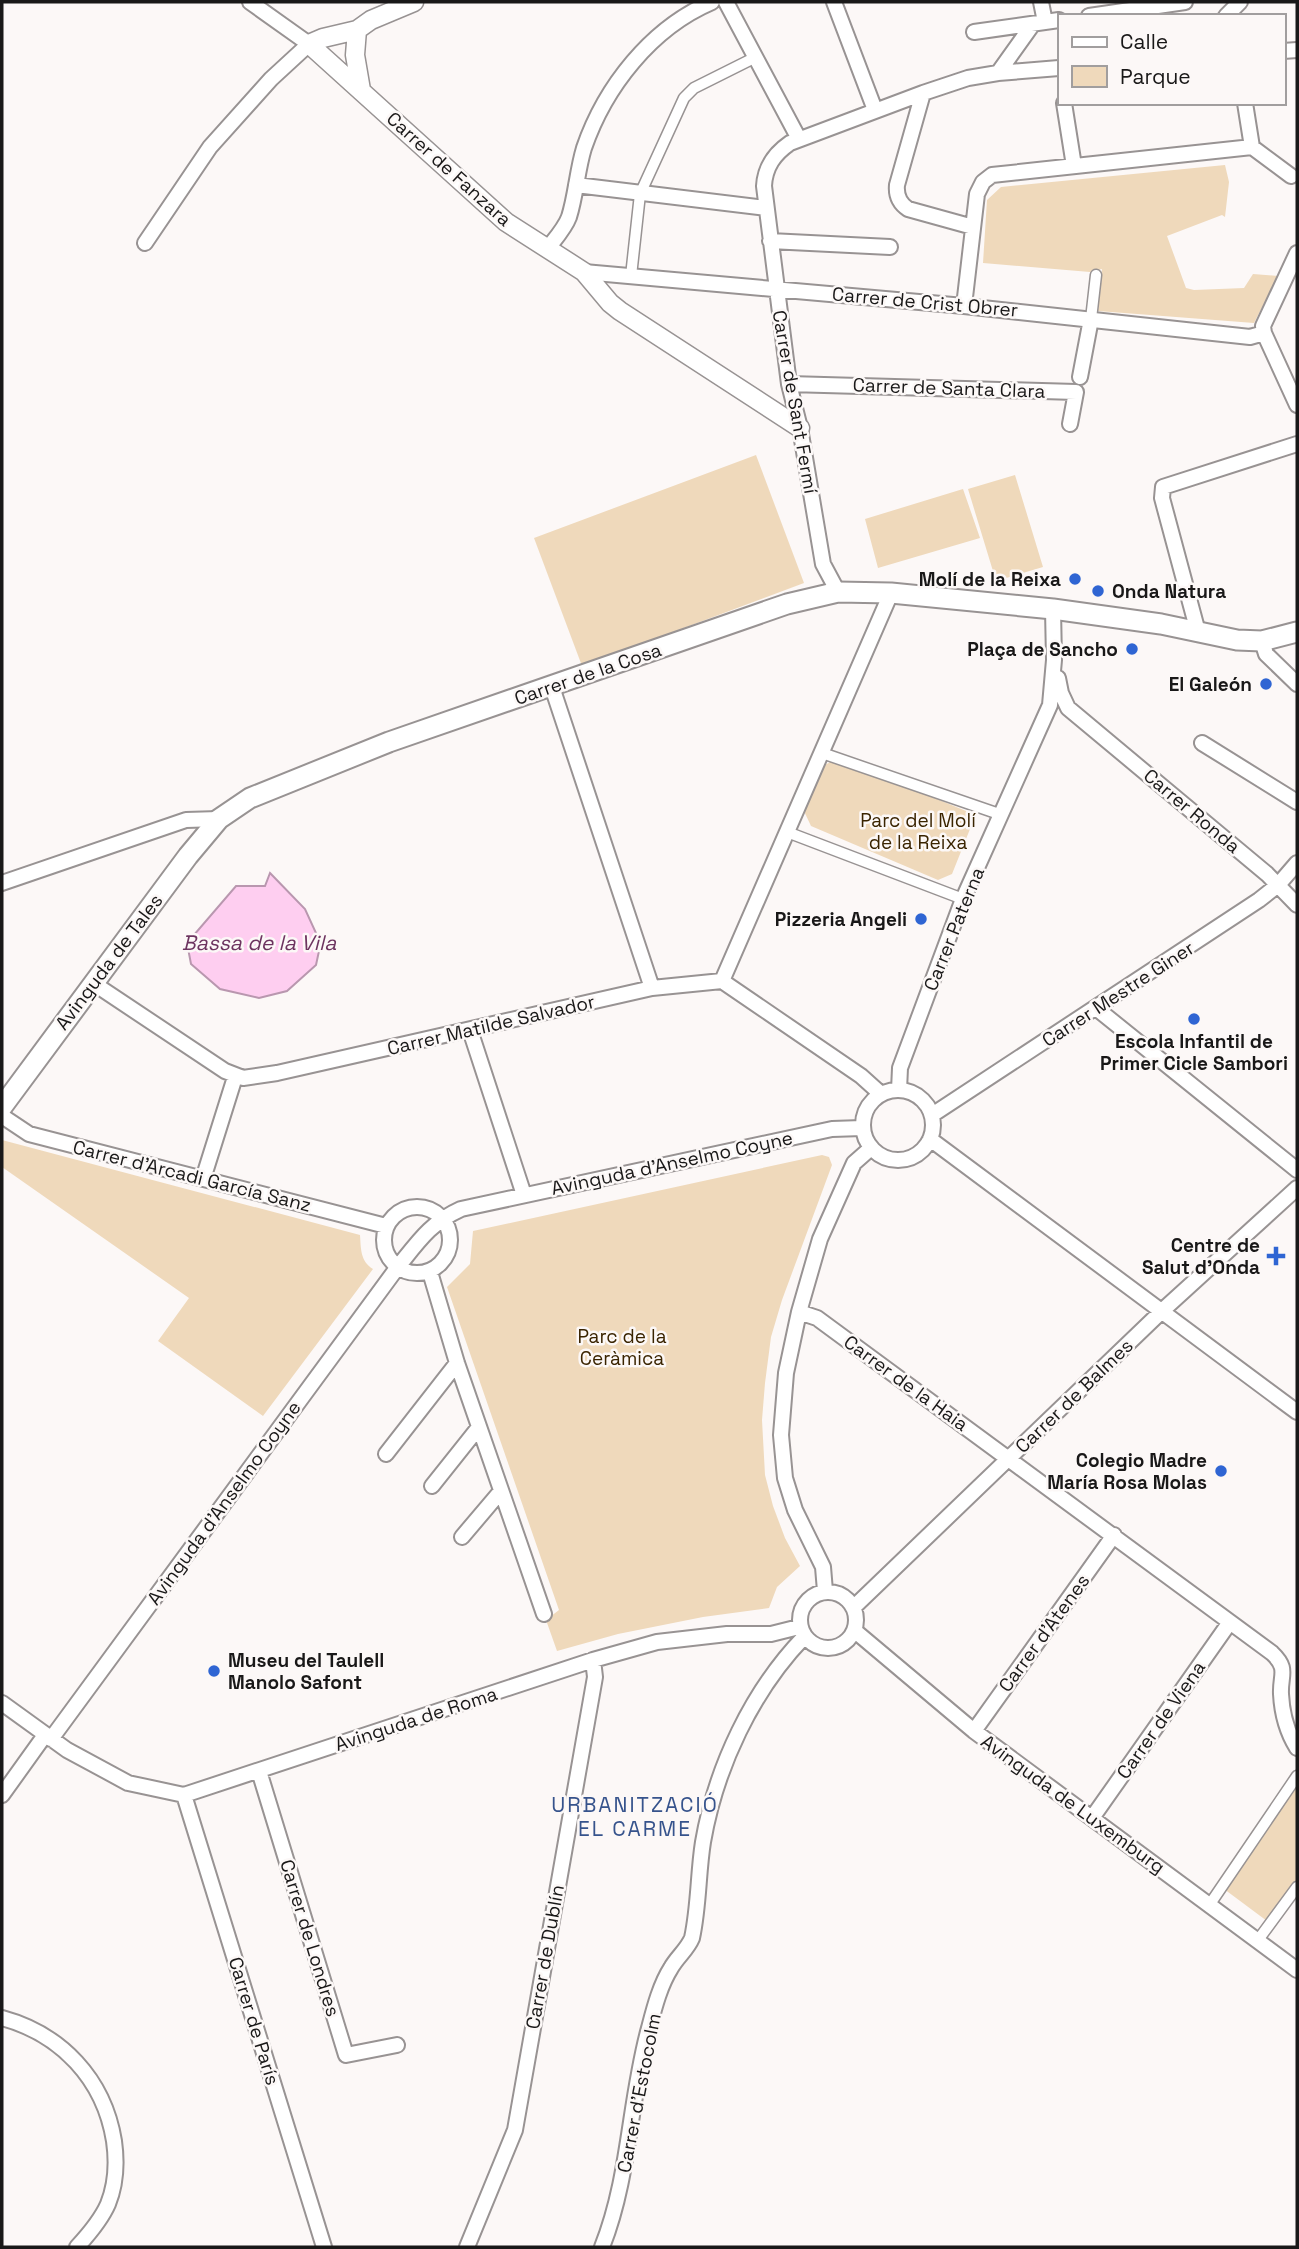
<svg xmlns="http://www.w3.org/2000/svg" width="1299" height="2249" viewBox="0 0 1299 2249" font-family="'Space Grotesk',sans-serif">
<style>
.green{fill:#efd9bb}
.water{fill:#fecef0;stroke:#b997af;stroke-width:2}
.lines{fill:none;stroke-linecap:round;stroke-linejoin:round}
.pedestrian-casing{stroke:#989393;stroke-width:13}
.minor-casing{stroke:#989393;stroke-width:18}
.tertiary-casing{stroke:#989393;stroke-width:21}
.secondary-casing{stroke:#989393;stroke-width:23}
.pedestrian{stroke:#fff;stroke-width:10}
.minor{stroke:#fff;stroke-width:14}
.tertiary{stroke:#fff;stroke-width:18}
.secondary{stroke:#fff;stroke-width:19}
.poi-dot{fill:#2f65d3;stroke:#fcf8f7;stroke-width:2.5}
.labels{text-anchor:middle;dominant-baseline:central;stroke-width:5;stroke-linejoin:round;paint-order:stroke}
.street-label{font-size:19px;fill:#191818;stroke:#fcf8f7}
.poi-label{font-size:19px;font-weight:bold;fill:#191818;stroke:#fcf8f7;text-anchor:end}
.park-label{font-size:19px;fill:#3a2400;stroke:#fcf8f7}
.water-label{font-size:21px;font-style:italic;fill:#6d3460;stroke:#fcf8f7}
.neighbourhood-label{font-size:21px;letter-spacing:2px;fill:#36538c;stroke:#fcf8f7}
</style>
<rect width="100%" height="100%" fill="#fcf8f7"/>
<path class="green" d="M 1225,165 L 1229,182 L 1225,217 L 1222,215 L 1167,236 L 1186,288 L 1194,290 L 1244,288 L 1253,274 L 1278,276 L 1254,323 L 1098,311 L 1102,269 L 1090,272 L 983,263 L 987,200 L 1001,187 Z
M 756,455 L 804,583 L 582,666 L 534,538 Z
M 1015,475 L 1043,567 L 996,581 L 968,489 Z
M 963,489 L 980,538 L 878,568 L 865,519 Z
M 838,758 L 966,811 L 972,824 L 952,874 L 938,880 L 811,826 L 803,809 L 821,767 Z
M 2,1140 L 360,1235 C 361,1248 360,1261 373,1269 L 263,1416 L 158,1341 L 189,1298 L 2,1167 Z
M 822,1155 L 829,1157 L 832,1165 L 782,1300 L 771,1337 L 765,1383 L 762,1420 L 765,1475 L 773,1506 L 785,1538 L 800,1566 L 777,1587 L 769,1608 L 703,1617 L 618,1634 L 557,1651 L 546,1620 L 559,1610 L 447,1287 L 470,1264 L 473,1231 Z
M 1296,1785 L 1297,1879 L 1267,1921 L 1224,1889 Z"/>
<path class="water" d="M 270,873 L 305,909 L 316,933 L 319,951 L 316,965 L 287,991 L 259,998 L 220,989 L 191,964 L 187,943 L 236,886 L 265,886 Z"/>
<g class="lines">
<g class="pedestrian-casing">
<path id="pedestrian" d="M 631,276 L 640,194 L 684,98 L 694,88 L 756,57
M 1091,319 L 1096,275
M 822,753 L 1002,815
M 787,832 L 963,899
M 1210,1904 L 1297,1776
M 1258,1940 L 1297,1887"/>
</g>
<g class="minor-casing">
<path id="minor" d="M 726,2 L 799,139
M 834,2 L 875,110
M 1041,2 L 1045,22
M 1089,16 L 1185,2
M 1226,16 L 1240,2
M 974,32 L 1059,20
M 1283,51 L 1297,50
M 998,73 L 1033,24
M 923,93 L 897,185 C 896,195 899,203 908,209 L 973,227
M 1064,103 L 1074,166
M 1245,103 L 1252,147
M 576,185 L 766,208
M 770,241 L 890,247
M 145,243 L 210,147 L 271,79 L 309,44 L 250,2
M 548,248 C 555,239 565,228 569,217 C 576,195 577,171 584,148 C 605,87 651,28 712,2
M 1297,253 L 1263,326 L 1264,333 L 1297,405
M 584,272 L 964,306 L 1250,337 L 1264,333
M 964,306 L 977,194 L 983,182 L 992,175 L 1252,147 L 1291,176
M 1080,377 L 1091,319
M 789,384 L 1076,392 L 1070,424
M 838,592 L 823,564 L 800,428 L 789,384 L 764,186 C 765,167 774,154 790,143 L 923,93 L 968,78 L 998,73 L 1059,68
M 1198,632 L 1162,498 L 1163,487 L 1297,444
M 1262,641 L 1266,654 L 1297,684
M 1058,678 L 1061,693 L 1068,708 L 1267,874 L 1297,905
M 552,687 L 652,988
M 1202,743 L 1297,802
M 2,883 L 186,820 L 219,819
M 722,981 L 891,593
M 93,983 L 225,1071 L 243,1078 L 277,1073 L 652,988 L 722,981 L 861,1076 L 881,1094
M 1096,1008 L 1297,1170
M 470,1030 L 524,1195
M 899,1090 L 900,1068 L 963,899 L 1050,705 L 1054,660 L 1053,609
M863 1125a35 35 0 1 1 70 0a35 35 0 1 1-70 0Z
M 932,1115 L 1259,900 L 1278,885 L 1297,863
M 2,1116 L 29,1134 L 386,1226
M 930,1139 L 1297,1412
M 203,1179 L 235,1077
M384 1240a33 33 0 1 1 66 0a33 33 0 1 1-66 0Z
M 430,1272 L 457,1363 L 544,1614
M 799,1312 L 817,1318 L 1272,1653 C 1289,1669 1280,1675 1281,1694 C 1282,1714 1287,1732 1297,1748
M 386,1454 L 457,1363
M 432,1486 L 479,1427
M 462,1537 L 501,1491
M 825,1591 L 823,1567 L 795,1510 L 785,1478 L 781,1435 L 786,1373 L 799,1312 L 820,1239 L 854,1163 L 871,1148
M800 1620a28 28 0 1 1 56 0a28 28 0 1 1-56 0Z
M 854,1607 L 1163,1310 L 1297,1188
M 855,1631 L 974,1731 L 1297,1970
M 2,1703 L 67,1750 L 128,1783 L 184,1795 L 593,1660 L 657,1642 L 727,1634 L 771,1634 L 799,1627
M 974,1731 L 1114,1535
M 51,1739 L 397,1268 C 418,1242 430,1223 461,1209 L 832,1129 L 862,1128
M 259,1771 L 346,2055 L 397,2045
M 2,1795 L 45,1735
M 184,1795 L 324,2247
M 1092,1818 L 1230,1622
M 2,2018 C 61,2034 104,2079 114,2141 C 117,2162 116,2184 108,2204 C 101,2220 89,2234 77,2247
M 467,2247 L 515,2130 L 595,1677 L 593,1660
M 602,2247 C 630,2177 629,2100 649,2028 C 654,2009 660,1985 671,1968 C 677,1957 687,1950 692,1938 C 699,1906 698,1873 703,1842 C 716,1767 752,1691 804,1637"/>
</g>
<g class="tertiary-casing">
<path id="tertiary" d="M 414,2 L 371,20 L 357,30 L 323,38 L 309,44 L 506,222 L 584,272 L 610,303 L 620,311 L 800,428
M 357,30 L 355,55 L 361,90"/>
</g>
<g class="secondary-casing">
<path id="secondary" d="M 2,1107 L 188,856 L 219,819 L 250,798 L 389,742 L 787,604 L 838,592 L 891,593 L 1053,609 L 1161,624 L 1237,640 L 1262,641 L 1297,632"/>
</g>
<use href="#pedestrian" class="pedestrian"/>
<use href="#minor" class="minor"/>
<use href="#tertiary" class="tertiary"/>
<use href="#secondary" class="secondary"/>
</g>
<g class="poi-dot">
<circle cx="1075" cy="579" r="7"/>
<circle cx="1098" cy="591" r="7"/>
<circle cx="1132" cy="649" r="7"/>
<circle cx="1266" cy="684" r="7"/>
<circle cx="921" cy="919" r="7"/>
<circle cx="1194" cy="1019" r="7"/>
<path d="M1272.5 1245.5h7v7h7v7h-7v7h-7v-7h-7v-7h7z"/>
<circle cx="1221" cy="1471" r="7"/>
<circle cx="214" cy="1671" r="7"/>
</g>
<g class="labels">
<g class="street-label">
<text transform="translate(449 169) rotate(42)">Carrer de Fanzara</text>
<text transform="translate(925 302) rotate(5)">Carrer de Crist Obrer</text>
<text transform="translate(949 388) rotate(2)">Carrer de Santa Clara</text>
<text transform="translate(795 402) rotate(80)">Carrer de Sant Fermí</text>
<text transform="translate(588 674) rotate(-19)">Carrer de la Cosa</text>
<text transform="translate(1192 811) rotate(40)">Carrer Ronda</text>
<text transform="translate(954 929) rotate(-68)">Carrer Paterna</text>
<text transform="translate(109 962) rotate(-53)">Avinguda de Tales</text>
<text transform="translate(1118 994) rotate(-33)">Carrer Mestre Giner</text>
<text transform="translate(491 1025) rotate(-13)">Carrer Matilde Salvador</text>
<text transform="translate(672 1163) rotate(-12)">Avinguda d'Anselmo Coyne</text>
<text transform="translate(192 1176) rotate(14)">Carrer d'Arcadi García Sanz</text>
<text transform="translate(906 1383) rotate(36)">Carrer de la Haia</text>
<text transform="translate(1074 1396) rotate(-44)">Carrer de Balmes</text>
<text transform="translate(224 1503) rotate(-54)">Avinguda d'Anselmo Coyne</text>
<text transform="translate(1044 1633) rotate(-54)">Carrer d'Atenes</text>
<text transform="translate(416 1719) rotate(-18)">Avinguda de Roma</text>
<text transform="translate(1161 1720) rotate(-55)">Carrer de Viena</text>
<text transform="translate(1073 1804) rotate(36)">Avinguda de Luxemburg</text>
<text transform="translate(310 1938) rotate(73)">Carrer de Londres</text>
<text transform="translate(545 1957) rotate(-80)">Carrer de Dublín</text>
<text transform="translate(254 2021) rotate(73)">Carrer de París</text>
<text transform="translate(639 2093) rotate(-79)">Carrer d'Estocolm</text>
</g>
<g class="poi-label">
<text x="1061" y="579">Molí de la Reixa</text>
<text x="1112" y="591" text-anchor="start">Onda Natura</text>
<text x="1118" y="649">Plaça de Sancho</text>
<text x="1252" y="684">El Galeón</text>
<text x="907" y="919">Pizzeria Angeli</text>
<text x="1194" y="1041" text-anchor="middle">Escola Infantil de<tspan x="1194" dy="22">Primer Cicle Sambori</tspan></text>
<text x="1260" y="1245">Centre de<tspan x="1260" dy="22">Salut d'Onda</tspan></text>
<text x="1207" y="1460">Colegio Madre<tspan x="1207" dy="22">María Rosa Molas</tspan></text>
<text x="228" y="1660" text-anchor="start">Museu del Taulell<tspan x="228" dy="22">Manolo Safont</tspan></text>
</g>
<g class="park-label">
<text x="918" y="820">Parc del Molí<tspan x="918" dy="22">de la Reixa</tspan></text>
<text x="622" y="1336">Parc de la<tspan x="622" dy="22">Ceràmica</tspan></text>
</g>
<g class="water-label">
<text x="259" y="942">Bassa de la Vila</text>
</g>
<g class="neighbourhood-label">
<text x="635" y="1804">URBANITZACIÓ<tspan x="635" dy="24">EL CARME</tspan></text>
</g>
</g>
<rect width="1299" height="2249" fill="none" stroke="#191818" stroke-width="7"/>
<rect x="1058" y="14" width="228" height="91" fill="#fcf8f7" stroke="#a19e9e" stroke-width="2"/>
<rect x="1072" y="37" width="35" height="10" fill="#ffffff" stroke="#a19e9e" stroke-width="2"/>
<text x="1120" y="49" font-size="21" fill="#191818">Calle</text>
<rect x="1072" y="66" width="35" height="21" fill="#efd9bb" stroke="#a19e9e" stroke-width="2"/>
<text x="1120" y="84" font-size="21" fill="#191818">Parque</text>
</svg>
